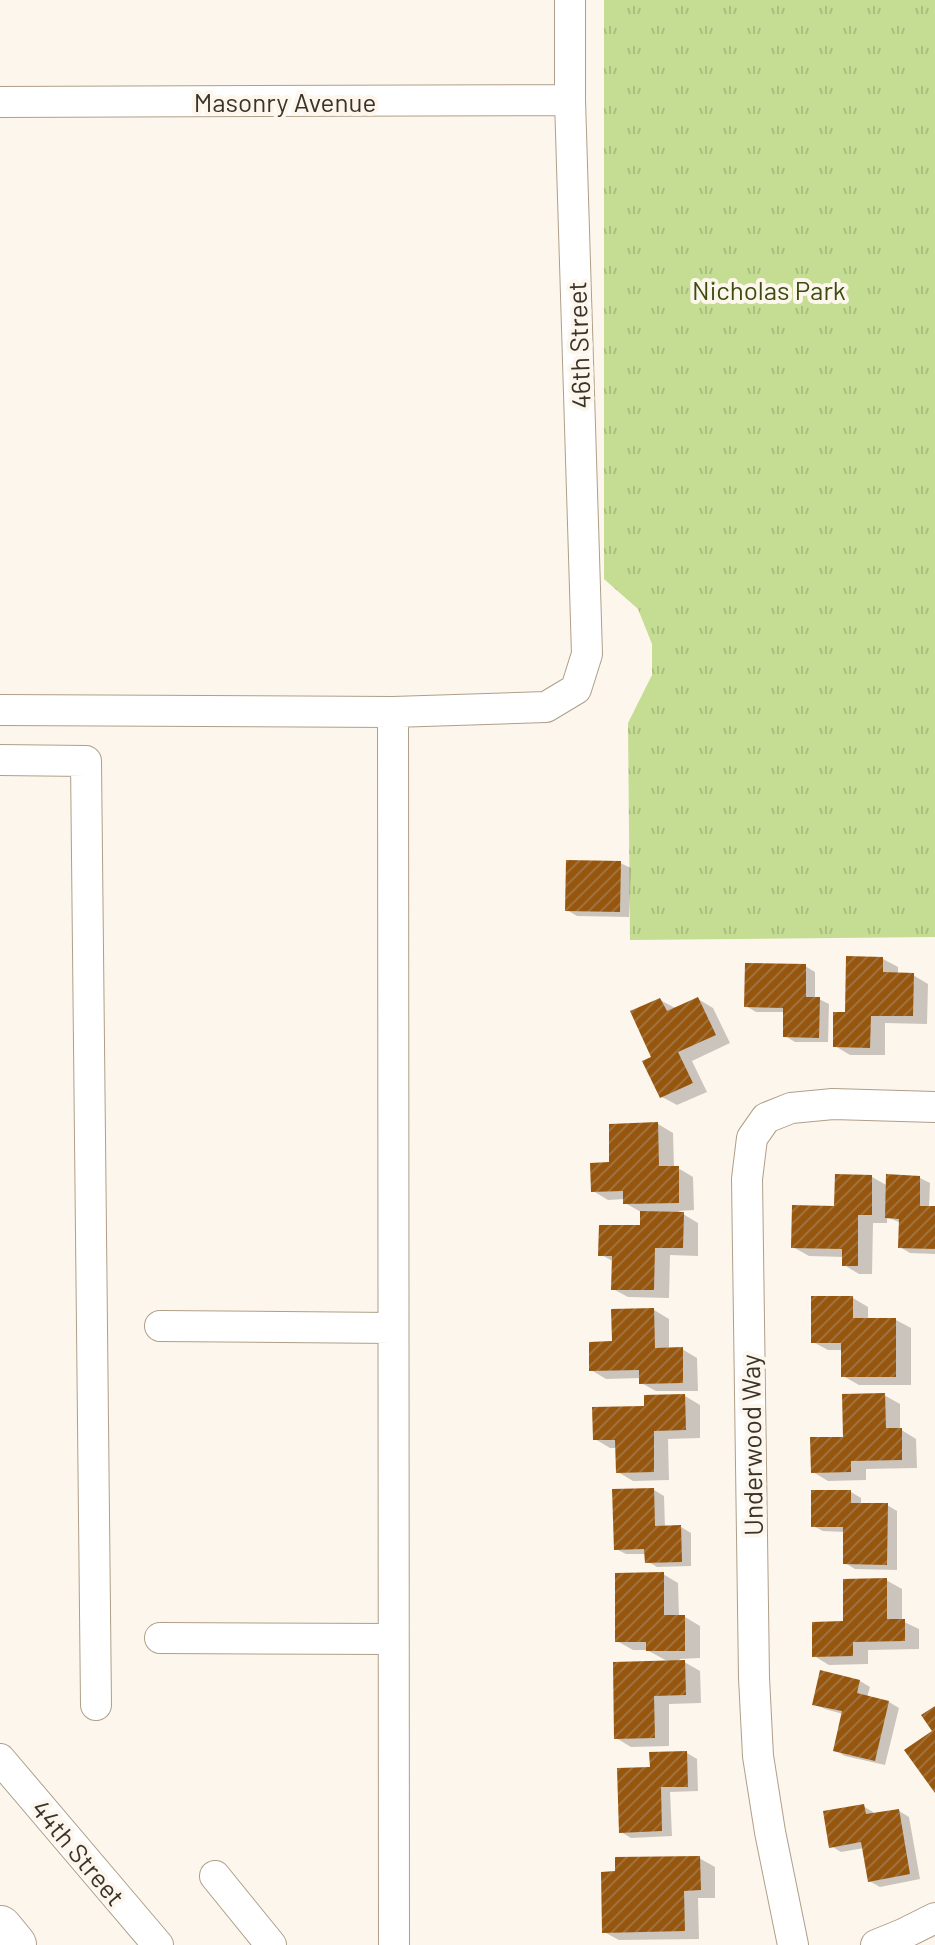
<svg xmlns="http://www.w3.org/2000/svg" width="935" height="1945" viewBox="0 0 935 1945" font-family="Barlow,sans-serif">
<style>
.park{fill:url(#park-tufts)}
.shadow{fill:#0003}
.building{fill:url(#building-hatch)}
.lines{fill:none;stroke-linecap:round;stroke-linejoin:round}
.minor-casing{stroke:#af9f89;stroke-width:32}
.highway-casing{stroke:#af9f89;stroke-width:46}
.minor{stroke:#fff;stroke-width:30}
.highway{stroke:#fff;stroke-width:44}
.labels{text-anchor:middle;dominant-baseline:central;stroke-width:8;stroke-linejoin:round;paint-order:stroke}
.street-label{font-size:26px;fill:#3a332a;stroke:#fdf6ec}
.park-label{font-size:26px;fill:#3b4c0e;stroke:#fdf6ec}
</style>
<defs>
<pattern id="park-tufts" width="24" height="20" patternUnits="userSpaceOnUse" patternTransform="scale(2)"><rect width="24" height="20" fill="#c4dd93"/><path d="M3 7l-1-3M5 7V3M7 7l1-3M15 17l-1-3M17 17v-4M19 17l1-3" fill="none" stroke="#a9be7f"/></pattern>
<pattern id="building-hatch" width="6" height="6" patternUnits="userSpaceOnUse" patternTransform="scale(2)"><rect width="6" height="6" fill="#97560d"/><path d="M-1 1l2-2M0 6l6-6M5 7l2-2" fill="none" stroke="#a2713a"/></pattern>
</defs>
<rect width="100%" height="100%" fill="#fdf6ec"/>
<path class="park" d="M 604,0 L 935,0 L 935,937 L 630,940 L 628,723 L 652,675 L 652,644 L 638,609 L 604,579 Z"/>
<path class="shadow" d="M 620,863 L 631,868 L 629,917 L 577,916 L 567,910 Z
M 883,959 L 898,967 L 898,975 L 913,975 L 928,984 L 927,1024 L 885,1023 L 885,1055 L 850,1055 L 835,1046 L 847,1014 Z
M 805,966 L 815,972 L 815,999 L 819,999 L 829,1004 L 828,1042 L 795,1042 L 785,1036 L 785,1012 L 756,1012 L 746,1006 Z
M 698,999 L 713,1008 L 730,1043 L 692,1061 L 707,1092 L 677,1105 L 662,1097 L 660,1000 L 677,1009 Z
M 658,1124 L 673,1133 L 674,1168 L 678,1168 L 693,1177 L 694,1210 L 678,1211 L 698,1223 L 698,1256 L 670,1255 L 669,1298 L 628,1297 L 613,1289 L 614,1262 L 600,1254 L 642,1227 L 641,1212 L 625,1203 L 625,1199 L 608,1200 L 593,1191 L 611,1164 Z
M 872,1177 L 888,1186 L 920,1178 L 930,1183 L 929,1208 L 935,1208 L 935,1254 L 910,1253 L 900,1247 L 901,1223 L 887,1217 L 887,1223 L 873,1223 L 872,1274 L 859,1274 L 844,1265 L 844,1257 L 809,1256 L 793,1247 Z
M 853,1298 L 868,1307 L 868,1320 L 896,1320 L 911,1328 L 911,1385 L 859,1385 L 843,1376 L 843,1350 L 828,1350 L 813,1342 Z
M 654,1310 L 669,1319 L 669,1349 L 682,1349 L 697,1358 L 698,1391 L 656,1391 L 641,1383 L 641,1378 L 606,1379 L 591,1370 L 614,1343 Z
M 884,1395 L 900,1404 L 900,1429 L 916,1439 L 917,1468 L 866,1469 L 866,1480 L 828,1481 L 813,1472 Z
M 685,1396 L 700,1405 L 700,1438 L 668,1439 L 669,1480 L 633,1481 L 618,1472 L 618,1448 L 610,1448 L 595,1439 L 646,1408 Z
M 654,1490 L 664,1496 L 665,1528 L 681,1527 L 691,1533 L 691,1566 L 657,1567 L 647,1561 L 647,1554 L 626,1554 L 616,1549 Z
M 851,1492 L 861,1498 L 861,1505 L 887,1505 L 897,1511 L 897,1570 L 855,1569 L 845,1563 L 845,1532 L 823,1531 L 813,1526 Z
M 663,1574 L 678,1583 L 679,1617 L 685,1617 L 700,1626 L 700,1658 L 679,1659 L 700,1671 L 701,1703 L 669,1704 L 669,1746 L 631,1747 L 616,1738 L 669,1662 L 647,1650 L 633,1650 L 617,1641 Z
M 886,1580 L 902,1589 L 902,1621 L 919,1629 L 919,1649 L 868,1650 L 868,1664 L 829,1665 L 814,1656 Z
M 860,1681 L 870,1687 L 867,1697 L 889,1702 L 899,1708 L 885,1765 L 845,1756 L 835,1750 L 843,1714 L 825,1709 L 815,1704 Z
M 687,1753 L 697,1759 L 698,1791 L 670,1792 L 672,1836 L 631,1838 L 621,1832 L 652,1769 Z
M 863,1806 L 873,1812 L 874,1815 L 899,1811 L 909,1817 L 920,1879 L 880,1887 L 869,1881 L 864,1848 L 841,1852 L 831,1846 Z
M 699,1858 L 715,1867 L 715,1898 L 698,1898 L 699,1939 L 619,1940 L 604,1932 Z"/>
<path class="building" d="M 566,860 L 621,861 L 620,912 L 565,911 Z
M 846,956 L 883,957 L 883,972 L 914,973 L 913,1016 L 871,1016 L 870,1048 L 833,1047 L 833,1012 L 845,1012 Z
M 745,963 L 806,964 L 806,997 L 820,997 L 819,1038 L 783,1037 L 783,1008 L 744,1007 Z
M 698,997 L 716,1035 L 678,1052 L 693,1083 L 660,1098 L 642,1061 L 651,1057 L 630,1011 L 660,998 L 667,1011 Z
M 658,1122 L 659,1166 L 679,1166 L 679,1203 L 623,1204 L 623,1191 L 591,1192 L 590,1163 L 609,1162 L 609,1124 Z
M 835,1174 L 872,1175 L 872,1215 L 858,1215 L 858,1266 L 842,1266 L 842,1249 L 791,1248 L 792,1205 L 834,1206 Z
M 886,1174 L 920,1176 L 920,1206 L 935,1206 L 935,1249 L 898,1248 L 899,1219 L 885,1218 Z
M 640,1211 L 684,1212 L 683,1248 L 655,1248 L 654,1290 L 611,1290 L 612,1256 L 598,1256 L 599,1225 L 640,1225 Z
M 811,1296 L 853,1296 L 853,1318 L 896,1318 L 896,1377 L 841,1377 L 841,1343 L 811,1343 Z
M 654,1308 L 655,1348 L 683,1347 L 683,1383 L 639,1384 L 639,1370 L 589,1371 L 589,1342 L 612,1341 L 611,1309 Z
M 885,1393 L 886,1428 L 902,1428 L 902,1460 L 851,1461 L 851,1472 L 811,1473 L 810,1437 L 843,1437 L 842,1394 Z
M 685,1394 L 686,1430 L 654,1431 L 654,1472 L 616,1473 L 615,1440 L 593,1440 L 592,1407 L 644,1406 L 644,1395 Z
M 654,1488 L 655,1526 L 681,1525 L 682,1562 L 645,1563 L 644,1549 L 614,1550 L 612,1489 Z
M 811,1490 L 851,1490 L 851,1503 L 888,1503 L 887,1565 L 843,1564 L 843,1527 L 811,1527 Z
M 664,1572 L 664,1615 L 685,1615 L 685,1651 L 646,1651 L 646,1642 L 615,1642 L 615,1573 Z
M 887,1578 L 887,1619 L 905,1619 L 905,1641 L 853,1642 L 853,1656 L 812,1657 L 812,1622 L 843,1621 L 843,1579 Z
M 685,1660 L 686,1695 L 654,1696 L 655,1738 L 614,1739 L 613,1662 Z
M 820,1670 L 860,1680 L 857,1693 L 889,1701 L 875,1761 L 833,1751 L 842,1711 L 812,1705 Z
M 935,1706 L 935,1793 L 904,1750 L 932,1731 L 921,1715 Z
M 687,1751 L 688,1787 L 661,1787 L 662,1831 L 619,1833 L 617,1768 L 650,1767 L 649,1752 Z
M 864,1804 L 866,1814 L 899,1809 L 910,1874 L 868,1882 L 861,1842 L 829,1848 L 823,1811 Z
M 700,1856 L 701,1890 L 684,1891 L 685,1931 L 602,1933 L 601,1872 L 615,1871 L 615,1857 Z"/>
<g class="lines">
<g class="minor-casing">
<path id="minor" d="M 0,102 L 570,100
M 0,710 L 393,712 L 546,707 L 576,689 L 587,654 L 570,100 L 570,0
M 393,712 L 394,1945
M 0,760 L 86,761 L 96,1705
M 160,1326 L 393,1328
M 160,1638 L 393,1639
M 0,1759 L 158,1945
M 215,1876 L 271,1945
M 793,1945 L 770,1832 L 758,1756 L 754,1678 L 747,1179 L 752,1138 L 766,1118 L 791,1108 L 833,1104 L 935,1107
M 876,1945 L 903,1934 L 935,1918"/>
</g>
<g class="highway-casing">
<path id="highway" d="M 0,1928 L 14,1945"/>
</g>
<use href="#minor" class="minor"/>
<use href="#highway" class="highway"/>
</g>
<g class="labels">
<g class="street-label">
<text x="285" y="101">Masonry Avenue</text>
<text transform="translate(578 345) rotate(-92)">46th Street</text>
<text transform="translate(751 1445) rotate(-91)">Underwood Way</text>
<text transform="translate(79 1852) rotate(50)">44th Street</text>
</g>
<g class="park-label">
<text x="769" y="289">Nicholas Park</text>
</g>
</g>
</svg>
